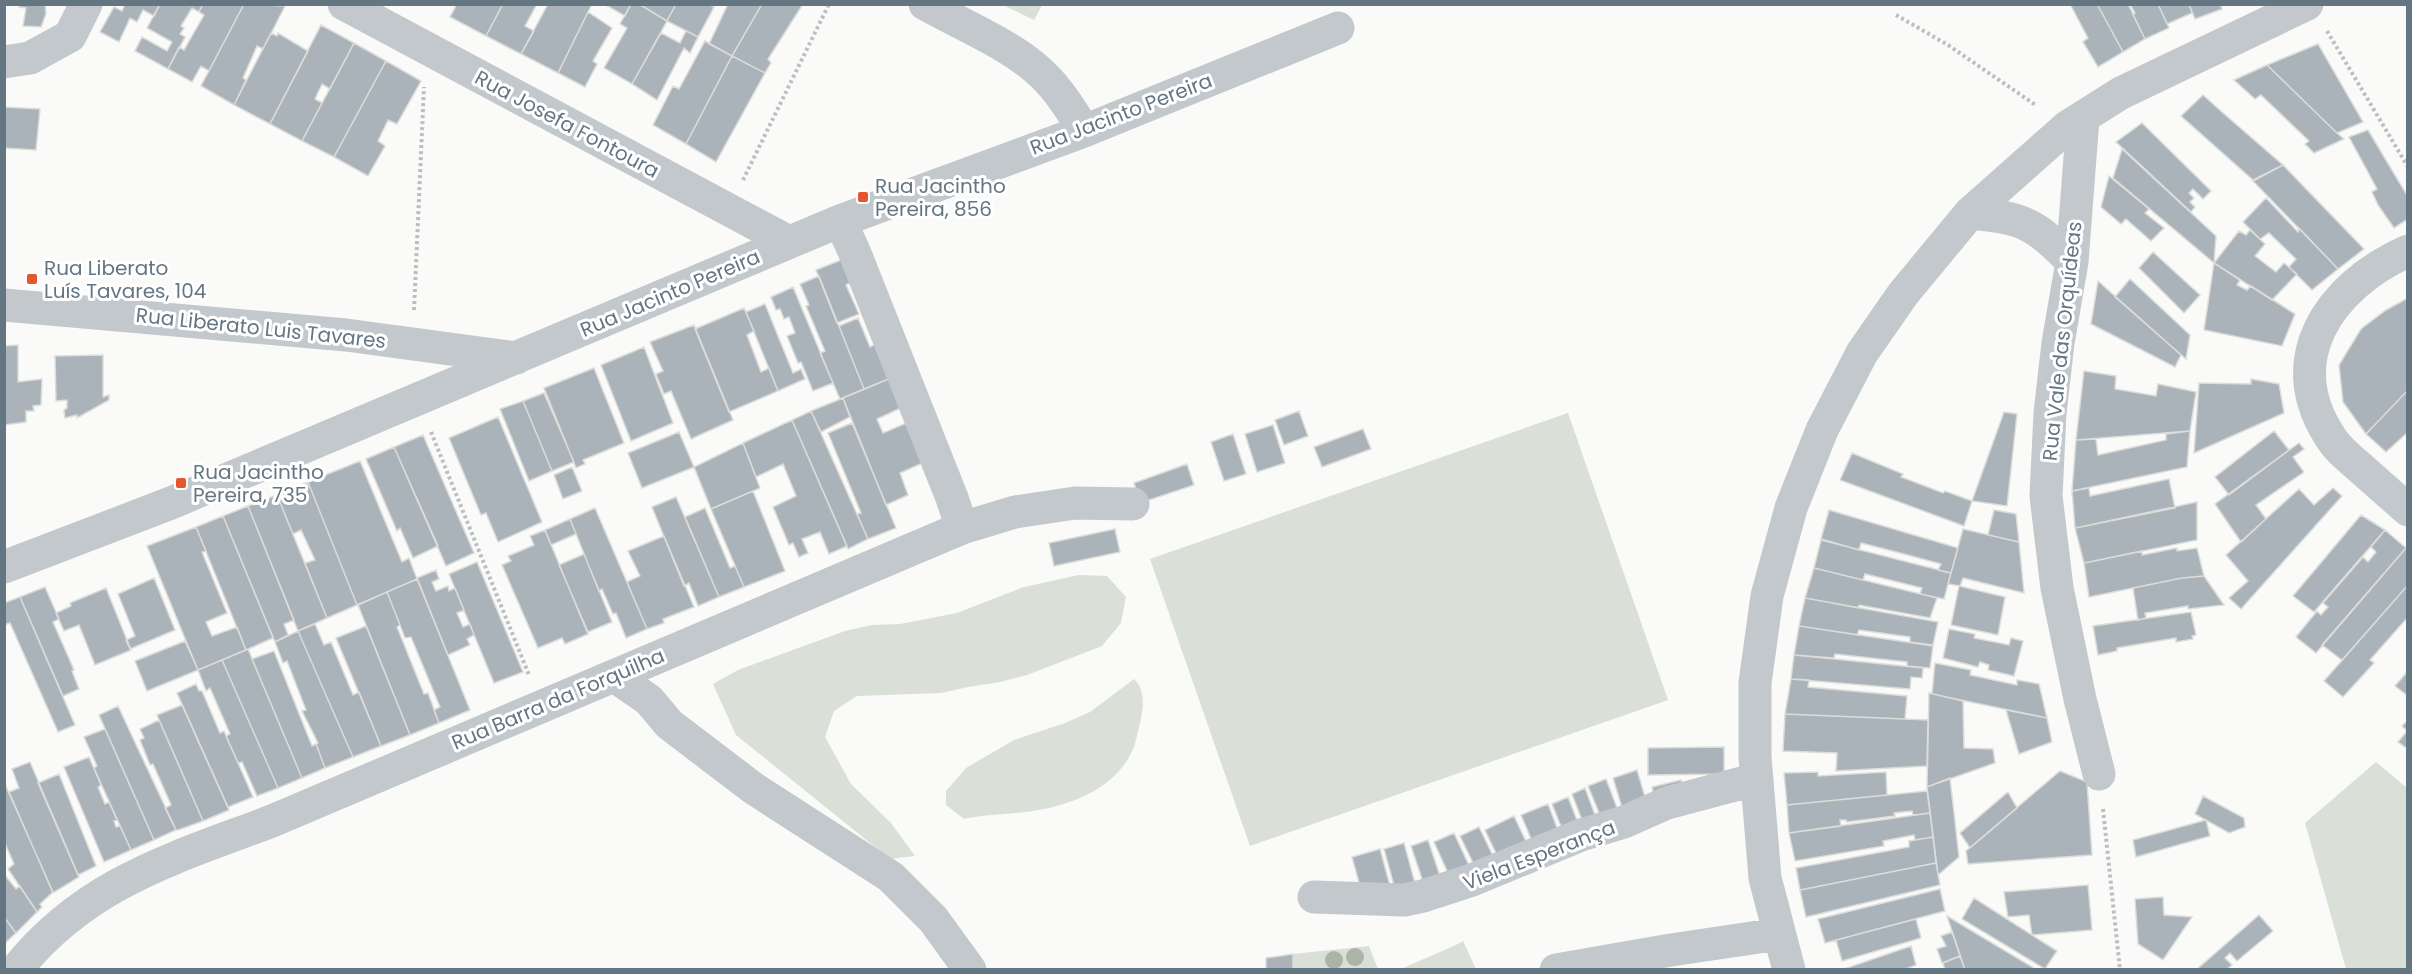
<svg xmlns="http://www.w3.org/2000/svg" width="2412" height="974" viewBox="0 0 2412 974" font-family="Poppins,sans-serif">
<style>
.green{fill:#dadfd7}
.building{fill:#aab3b9;stroke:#dcdcda;stroke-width:1.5}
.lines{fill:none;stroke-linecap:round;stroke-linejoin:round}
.path{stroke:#bbbfc2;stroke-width:4;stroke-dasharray:3 3;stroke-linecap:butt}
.minor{stroke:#c3c8cc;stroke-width:33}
.tree{fill:#aab4a7}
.poi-dot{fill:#e4572e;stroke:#fff;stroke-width:2}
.labels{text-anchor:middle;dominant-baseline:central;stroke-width:6;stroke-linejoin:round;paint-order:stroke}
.street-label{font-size:20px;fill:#657683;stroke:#fff}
.poi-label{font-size:20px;fill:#657683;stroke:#fff;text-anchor:start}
</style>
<rect width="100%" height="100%" fill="#fafaf8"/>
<path class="green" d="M 1003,5 L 1042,5 L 1034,20 Z
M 1568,413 L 1668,700 L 1250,846 L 1150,559 Z
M 1079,575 L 1107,576 L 1126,597 L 1121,623 L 1102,646 L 1027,675 L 1000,682 L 968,687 L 941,693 L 857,696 L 834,711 L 825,737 L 851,784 L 891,823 L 915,856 L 890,859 L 736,735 L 713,684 L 738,670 L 845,631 L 872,625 L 900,624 L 957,613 L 1024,587 Z
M 1134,679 C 1147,691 1143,712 1139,727 C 1137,734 1136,742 1133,749 C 1114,794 1058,810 1014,813 C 996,815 981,815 964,819 L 946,805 L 946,791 L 966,768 L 1014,740 L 1065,723 L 1090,712 Z
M 2376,762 L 2407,788 L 2407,969 L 2346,969 L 2305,823 Z
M 1463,941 L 1476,969 L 1401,969 L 1456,945 Z
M 1369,946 L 1378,969 L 1293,970 L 1293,954 Z"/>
<path class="building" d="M 19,4 L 45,4 L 46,14 L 41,27 L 23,26 L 26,8 L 19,7 Z
M 125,4 L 160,4 L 154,16 L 143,10 L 137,22 L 130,18 L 119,42 L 100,32 L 114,7 L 122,11 Z
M 160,4 L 203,4 L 199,12 L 192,8 L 181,26 L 184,28 L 180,34 L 185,37 L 168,69 L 135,51 L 142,37 L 167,51 L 172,42 L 147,28 Z
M 203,4 L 244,4 L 209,71 L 201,66 L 192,82 L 168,69 L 179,47 L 184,50 L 204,15 L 199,12 Z
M 244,4 L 285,6 L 263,49 L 257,46 L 243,78 L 246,80 L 234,105 L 201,86 Z
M 457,4 L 503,4 L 486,36 L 450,17 Z
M 503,4 L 537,4 L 525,26 L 534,31 L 521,54 L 486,36 Z
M 548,4 L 592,4 L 558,73 L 521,54 Z
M 604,4 L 631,4 L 625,16 Z
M 631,4 L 639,4 L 667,21 L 632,84 L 604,68 L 627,28 L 620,24 Z
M 639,4 L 676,4 L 667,21 Z
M 676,4 L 708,4 L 714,7 L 698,37 L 667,21 Z
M 728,4 L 762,4 L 732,56 L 709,44 Z
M 762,4 L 803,4 L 768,59 L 771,63 L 765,73 L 732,56 Z
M 2070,4 L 2097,4 L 2123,52 L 2098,67 L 2083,42 L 2088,38 Z
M 2097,4 L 2128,4 L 2145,39 L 2123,52 Z
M 2130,4 L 2158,4 L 2169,28 L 2145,39 L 2133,15 L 2135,13 Z
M 2158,4 L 2189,4 L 2192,13 L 2167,24 Z
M 2189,4 L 2220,4 L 2222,9 L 2195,19 Z
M 588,12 L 612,28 L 593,61 L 597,64 L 585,87 L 558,73 Z
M 321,25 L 354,43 L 330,89 L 322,84 L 315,99 L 322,103 L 302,141 L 270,124 Z
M 686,31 L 698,37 L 690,53 L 684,48 L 657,100 L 632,84 L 661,33 L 680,43 Z
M 271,33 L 277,36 L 278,33 L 308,51 L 270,124 L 234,105 Z
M 705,41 L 732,56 L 686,144 L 653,125 L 673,86 L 679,89 Z
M 354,43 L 386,61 L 334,157 L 302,141 Z
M 2318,44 L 2363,122 L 2337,133 L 2267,65 Z
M 732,56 L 765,73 L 716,162 L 686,144 Z
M 386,61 L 421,81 L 397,124 L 388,120 L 378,141 L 385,146 L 368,176 L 334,157 Z
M 2267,65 L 2337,133 L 2344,139 L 2314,153 L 2305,144 L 2309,141 L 2261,95 L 2255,99 L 2234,80 Z
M 2203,95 L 2223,113 L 2283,165 L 2253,180 L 2181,116 Z
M 4,107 L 40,109 L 36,150 L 4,148 Z
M 2142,123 L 2211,191 L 2203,199 L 2193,189 L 2189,193 L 2194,198 L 2190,202 L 2195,207 L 2191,212 L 2116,142 Z
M 2368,130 L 2408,197 L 2408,219 L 2394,228 L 2378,205 L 2372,192 L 2377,189 L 2349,137 Z
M 2122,149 L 2216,236 L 2214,263 L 2113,178 Z
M 2283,165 L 2364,249 L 2338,269 L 2253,181 Z
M 2109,176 L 2149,209 L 2145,213 L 2164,228 L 2151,241 L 2126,219 L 2121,224 L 2101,207 Z
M 2266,198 L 2298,232 L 2299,228 L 2338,269 L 2312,290 L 2289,267 L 2296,259 L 2269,233 L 2260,239 L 2243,222 Z
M 2250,230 L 2265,244 L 2255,256 L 2276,272 L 2284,263 L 2297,274 L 2272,300 L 2214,263 L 2239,231 L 2246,235 Z
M 2153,252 L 2200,295 L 2184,313 L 2139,268 Z
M 841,260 L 851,282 L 846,285 L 859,314 L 837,323 L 816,270 Z
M 2214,263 L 2240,280 L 2237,285 L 2247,290 L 2251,286 L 2295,314 L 2282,346 L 2204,330 Z
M 819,276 L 864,389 L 840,399 L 820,353 L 825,351 L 806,306 L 809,305 L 800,284 Z
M 2130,279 L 2190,335 L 2186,359 L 2115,297 Z
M 2098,281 L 2181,355 L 2175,367 L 2091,324 Z
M 793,287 L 833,383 L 813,391 L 801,362 L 798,363 L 787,336 L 795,333 L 789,317 L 784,319 L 780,309 L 776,310 L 771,297 Z
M 2408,298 L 2408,390 L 2366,434 L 2343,402 L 2339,365 L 2361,329 L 2386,310 Z
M 765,304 L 793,373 L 801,369 L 805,379 L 778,391 L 746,312 Z
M 744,308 L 754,331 L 747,335 L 761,372 L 769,368 L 778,391 L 729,412 L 695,329 Z
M 858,318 L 870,347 L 876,344 L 891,378 L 864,389 L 839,326 Z
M 694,325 L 733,420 L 691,439 L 671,391 L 664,394 L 656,374 L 663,371 L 650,342 Z
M 18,345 L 18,382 L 42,379 L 41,405 L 33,406 L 34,411 L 26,411 L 26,422 L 4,425 L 4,346 Z
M 644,347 L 673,423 L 631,441 L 601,365 Z
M 103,355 L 103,397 L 109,395 L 109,400 L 77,418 L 77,415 L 65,418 L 64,410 L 67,408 L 67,400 L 56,401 L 55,356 Z
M 594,368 L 624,443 L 583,460 L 585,464 L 576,468 L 544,388 Z
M 2084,371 L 2116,376 L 2115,389 L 2156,396 L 2158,384 L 2196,392 L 2190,431 L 2076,440 Z
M 891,378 L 903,407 L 877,419 L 883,433 L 909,422 L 925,462 L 900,473 L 908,495 L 886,505 L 843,398 Z
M 2251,379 L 2279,384 L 2284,413 L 2194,453 L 2199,383 L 2251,384 Z
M 2408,390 L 2408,432 L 2386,452 L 2366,434 Z
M 544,393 L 574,462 L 552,471 L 523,401 Z
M 843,398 L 850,417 L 821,432 L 811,411 Z
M 523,401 L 552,471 L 529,481 L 500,409 Z
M 811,411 L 868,539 L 848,549 L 792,420 Z
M 1299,411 L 1308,436 L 1284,445 L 1275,420 Z
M 2004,412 L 2017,414 L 2007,506 L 1972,501 Z
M 498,417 L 542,522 L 498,542 L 486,513 L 481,515 L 449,438 Z
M 792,420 L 847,546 L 829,554 L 820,532 L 802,539 L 808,553 L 799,557 L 793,543 L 789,545 L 773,507 L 796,496 L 783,464 L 756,477 L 743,443 Z
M 852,423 L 896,528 L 868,539 L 857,514 L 861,513 L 828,433 Z
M 1273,425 L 1285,463 L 1257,472 L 1245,434 Z
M 1363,429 L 1371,449 L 1322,467 L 1314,447 Z
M 2190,431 L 2187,467 L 2072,491 L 2076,440 L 2096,439 L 2098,455 L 2166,440 L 2166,434 Z
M 2274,431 L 2289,450 L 2229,495 L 2215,477 Z
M 679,432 L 694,467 L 642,488 L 628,453 Z
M 1233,434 L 1246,474 L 1224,481 L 1211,442 Z
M 423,435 L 474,553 L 446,566 L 394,447 Z
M 743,443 L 760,488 L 711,509 L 694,467 Z
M 2299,443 L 2304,449 L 2293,457 L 2304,472 L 2256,505 L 2266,519 L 2241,542 L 2215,504 Z
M 394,447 L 438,546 L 413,558 L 400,528 L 397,531 L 366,459 Z
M 1852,453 L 1903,474 L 1901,477 L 1943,493 L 1945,491 L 1972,501 L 1964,526 L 1840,480 Z
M 360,461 L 402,562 L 409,558 L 417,579 L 357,605 L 308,482 Z
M 1187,464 L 1194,485 L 1140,503 L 1134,483 Z
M 572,467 L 582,491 L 563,499 L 554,475 Z
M 2169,479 L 2175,508 L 2075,528 L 2072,491 L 2089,488 L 2090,496 Z
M 308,482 L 357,605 L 327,618 L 305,563 L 315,560 L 301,530 L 293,534 L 277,495 Z
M 2333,488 L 2342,496 L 2241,609 L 2229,598 L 2248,581 L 2226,555 L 2299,489 L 2314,505 Z
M 753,491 L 785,571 L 744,587 L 711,509 Z
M 277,495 L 327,618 L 298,631 L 248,506 Z
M 676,497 L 719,597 L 698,606 L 689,583 L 684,586 L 652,507 Z
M 2197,502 L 2197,540 L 2084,563 L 2075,528 Z
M 248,506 L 294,620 L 284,624 L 288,635 L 275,642 L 223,516 Z
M 595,508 L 647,629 L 626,638 L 616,613 L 613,614 L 602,589 L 599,591 L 570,519 Z
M 705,508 L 730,568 L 735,566 L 744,587 L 719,597 L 685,517 Z
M 1829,510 L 1958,548 L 1951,573 L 1938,570 L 1941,564 L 1904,554 L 1861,543 L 1859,550 L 1821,539 Z
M 1994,510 L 2016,514 L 2019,542 L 1988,535 Z
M 2361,515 L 2385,530 L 2314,612 L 2293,596 Z
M 223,516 L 273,638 L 246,650 L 196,527 Z
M 570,519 L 576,534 L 551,545 L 545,530 Z
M 196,527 L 206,551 L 202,552 L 227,613 L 206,622 L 212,636 L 237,627 L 246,650 L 198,670 L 147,546 Z
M 1115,529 L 1120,552 L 1054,566 L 1049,543 Z
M 1963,529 L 2019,542 L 2024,593 L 1963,578 L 1960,586 L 1948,584 Z
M 545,530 L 588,634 L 565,644 L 562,638 L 538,648 L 502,565 L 511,561 L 508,556 L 534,545 L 530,536 Z
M 2385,530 L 2406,548 L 2316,653 L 2296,637 L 2317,611 L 2321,615 L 2328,607 L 2323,603 L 2363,557 L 2368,562 L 2376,552 L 2371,547 Z
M 664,536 L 694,607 L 663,619 L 664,623 L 647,629 L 627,582 L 640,576 L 628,551 Z
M 1821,540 L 1951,573 L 1944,599 L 1920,594 L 1922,588 L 1865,574 L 1863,580 L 1814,568 Z
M 2177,548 L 2177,551 L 2197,548 L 2204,576 L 2182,578 L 2089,597 L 2084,563 L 2142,551 L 2142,555 Z
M 2406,548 L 2408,549 L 2408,585 L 2342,660 L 2322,645 Z
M 584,554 L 612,622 L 588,632 L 559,565 Z
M 477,562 L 523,672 L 494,683 L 449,574 Z
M 1814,568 L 1937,598 L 1930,618 L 1859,605 L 1858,608 L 1805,598 Z
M 436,570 L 439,579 L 432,582 L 436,591 L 448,586 L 449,591 L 455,588 L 464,610 L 457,613 L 463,627 L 470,624 L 474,635 L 467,639 L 470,645 L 448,655 L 417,578 Z
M 2204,576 L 2224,605 L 2188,609 L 2188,606 L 2145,613 L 2146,618 L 2138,620 L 2133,588 L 2182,578 Z
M 154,578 L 175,630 L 130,649 L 126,640 L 135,636 L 118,594 Z
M 417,579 L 470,710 L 439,723 L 434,710 L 440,707 L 411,637 L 405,638 L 387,592 Z
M 2408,585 L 2408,617 L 2370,660 L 2374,663 L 2343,697 L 2324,681 Z
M 1959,586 L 2005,597 L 1998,635 L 1951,625 Z
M 45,587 L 59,619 L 53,622 L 74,670 L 72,671 L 79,689 L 63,696 L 20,597 Z
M 106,588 L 131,650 L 95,665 L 79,625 L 64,631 L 56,613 L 71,606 L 70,603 Z
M 387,592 L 400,625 L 397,627 L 424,694 L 428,693 L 439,723 L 410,735 L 358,605 Z
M 20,597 L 75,725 L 58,732 L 10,623 L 4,625 L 4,603 Z
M 1805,598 L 1938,622 L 1933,645 L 1910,642 L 1910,637 L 1859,630 L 1857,635 L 1799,626 Z
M 2191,612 L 2196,635 L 2192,636 L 2193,639 L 2176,642 L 2176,638 L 2117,648 L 2117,651 L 2098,655 L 2093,626 Z
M 315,624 L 324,645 L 331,642 L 353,695 L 359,692 L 381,746 L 353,757 L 298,631 Z
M 366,626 L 410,735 L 381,746 L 336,638 Z
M 1799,626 L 1933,646 L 1930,668 L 1907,666 L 1907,662 L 1835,654 L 1834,658 L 1794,655 Z
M 1949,629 L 1975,634 L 1974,638 L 2009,645 L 2011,638 L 2023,641 L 2014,676 L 1988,670 L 1989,665 L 1980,662 L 1978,667 L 1943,658 Z
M 298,631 L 353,757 L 325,768 L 316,744 L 318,743 L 302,711 L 306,710 L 287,661 L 283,663 L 275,642 Z
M 185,641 L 198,670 L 147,691 L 135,661 Z
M 248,649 L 302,778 L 278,788 L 222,660 Z
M 274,651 L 312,746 L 316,744 L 325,768 L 302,778 L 252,659 Z
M 1794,655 L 1923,668 L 1922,678 L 1911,677 L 1910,689 L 1791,679 Z
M 222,660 L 278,788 L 257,796 L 242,762 L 238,763 L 226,736 L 230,734 L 210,688 L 206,691 L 198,670 Z
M 1935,663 L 1971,670 L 1970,675 L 2017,685 L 2017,680 L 2039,684 L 2047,718 L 1932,694 Z
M 2408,671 L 2408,696 L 2395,686 Z
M 1791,679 L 1809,680 L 1808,687 L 1907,696 L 1905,719 L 1785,714 Z
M 196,684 L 199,691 L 202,691 L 220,733 L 224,731 L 253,797 L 228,807 L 177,693 Z
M 1929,693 L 1963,701 L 1964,748 L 1993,749 L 1995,763 L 1927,787 Z
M 182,705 L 229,810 L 203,821 L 157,715 Z
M 118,706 L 176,830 L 154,840 L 99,715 Z
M 2006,710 L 2047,718 L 2052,742 L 2019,754 Z
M 1785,714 L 1928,720 L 1927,766 L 1836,771 L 1837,753 L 1783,751 Z
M 159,720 L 203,821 L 178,830 L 176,830 L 165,808 L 171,805 L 153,764 L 150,765 L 140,740 L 144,738 L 140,729 Z
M 2408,720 L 2408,749 L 2398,742 L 2407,731 L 2402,726 Z
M 105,729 L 154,840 L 131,850 L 94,768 L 97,766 L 84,737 Z
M 1724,747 L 1724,774 L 1648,775 L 1648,748 Z
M 89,757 L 101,785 L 98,787 L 105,804 L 109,802 L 117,820 L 114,821 L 116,827 L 120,826 L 131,850 L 104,862 L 64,767 Z
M 30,762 L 79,877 L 53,893 L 9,792 L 19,788 L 12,769 Z
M 1637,770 L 1648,807 L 1624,814 L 1613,778 Z
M 2060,771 L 2087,782 L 2092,855 L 1968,864 L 1966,851 Z
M 1818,772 L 1818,776 L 1886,772 L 1887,795 L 1787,805 L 1784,773 Z
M 59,774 L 96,866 L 78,875 L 38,783 Z
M 1950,778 L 1959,857 L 1938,875 L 1927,787 Z
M 1606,779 L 1619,813 L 1602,820 L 1588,786 Z
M 1681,780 L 1685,794 L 1656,802 L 1652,787 Z
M 4,782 L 53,892 L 40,904 L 42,907 L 37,912 L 8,869 L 14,864 L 4,841 Z
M 1585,788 L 1598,823 L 1585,828 L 1572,794 Z
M 1927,791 L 1930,813 L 1913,815 L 1912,811 L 1894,813 L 1895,816 L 1847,822 L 1846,820 L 1840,820 L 1841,826 L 1789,833 L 1787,805 Z
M 2008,792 L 2017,808 L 1970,848 L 1960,833 Z
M 2203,796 L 2244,818 L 2245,827 L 2229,833 L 2195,814 Z
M 1568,797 L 1580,828 L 1564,834 L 1552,804 Z
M 1548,804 L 1561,838 L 1535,848 L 1521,815 Z
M 1930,813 L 1933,837 L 1915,840 L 1914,835 L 1883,841 L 1884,846 L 1795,861 L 1789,833 Z
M 1514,816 L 1530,850 L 1501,864 L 1485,830 Z
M 2206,820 L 2210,836 L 2136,857 L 2133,840 Z
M 1479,827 L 1497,864 L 1478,873 L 1460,836 Z
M 1454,833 L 1472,872 L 1452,882 L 1434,842 Z
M 1933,837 L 1936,863 L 1800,890 L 1796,868 L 1909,847 L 1909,841 Z
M 1428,840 L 1442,882 L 1425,888 L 1411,846 Z
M 1404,843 L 1416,887 L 1396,893 L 1384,849 Z
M 1380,849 L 1391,889 L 1363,897 L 1352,857 Z
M 1936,863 L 1940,885 L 1806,917 L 1800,890 Z
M 4,874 L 16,889 L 20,886 L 37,912 L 16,933 L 4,917 Z
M 2088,885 L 2092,930 L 2032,935 L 2029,915 L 2008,917 L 2004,892 Z
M 1940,889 L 1945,911 L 1825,943 L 1818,919 Z
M 2163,897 L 2164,915 L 2192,917 L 2163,960 L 2138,944 L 2135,899 Z
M 1974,898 L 2057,951 L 2045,969 L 1962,919 Z
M 2259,915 L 2273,931 L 2237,961 L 2230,953 L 2225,958 L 2232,965 L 2226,970 L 2196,970 Z
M 1947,916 L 2037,970 L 1965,970 Z
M 4,917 L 16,933 L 4,944 Z
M 1916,919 L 1921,938 L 1842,961 L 1836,940 Z
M 1952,932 L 1960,956 L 1942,963 L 1937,949 L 1946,946 L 1941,936 Z
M 1911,946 L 1916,965 L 1903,970 L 1841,970 Z
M 1293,954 L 1293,970 L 1266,970 L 1266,958 Z
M 1960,956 L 1965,970 L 1945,970 L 1943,963 Z"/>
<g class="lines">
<path class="path" d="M 1896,15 L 1948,45 L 2037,106
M 2327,31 L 2408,167
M 743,180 L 829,4
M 414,310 L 424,87
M 431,432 L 529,675
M 2103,809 L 2120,970"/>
<path class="minor" d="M 344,4 L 789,242
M 925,4 C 964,26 1010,44 1042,74 C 1059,90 1072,111 1084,131
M 4,62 L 30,58 L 70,36 L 86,4
M 2083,118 L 2072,262 L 2058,343 L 2050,413 L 2046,496 L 2057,588 L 2080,699 L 2099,774
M 1970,213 C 2023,218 2035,223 2072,262
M 840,221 L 854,251 L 952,498 L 962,528
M 2408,251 C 2329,286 2277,361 2333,441 C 2339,450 2348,457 2356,464 C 2373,479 2390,494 2408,510
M 4,305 L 346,335 L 516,358
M 4,567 L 171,503 L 840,221 L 1084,131 L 1338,28
M 614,676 L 649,700 L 669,724 L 753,788 L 891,877 L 933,919 L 970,970
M 1314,897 L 1404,900 L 1423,896 L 1472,880 L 1581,835 L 1624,822 L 1667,803 L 1757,779
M 16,970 C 85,883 172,859 272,821 L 962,528 L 1015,512 L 1075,503 L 1133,504
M 1556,970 L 1671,950 L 1778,934
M 1789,970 L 1765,878 L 1755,757 L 1755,683 L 1767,596 L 1791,508 L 1822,430 L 1862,353 L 1903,294 L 1970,213 L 2067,127 L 2121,93 L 2307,4"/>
</g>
<g class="tree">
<circle cx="1355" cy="957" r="9"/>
<circle cx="1334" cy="960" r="9"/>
</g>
<g class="poi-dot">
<rect x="857" y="191" width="12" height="12" rx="3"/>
<rect x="26" y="273" width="12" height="12" rx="3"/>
<rect x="175" y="477" width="12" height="12" rx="3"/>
</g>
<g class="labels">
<g class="street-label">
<text transform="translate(1121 114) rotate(-21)">Rua Jacinto Pereira</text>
<text transform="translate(567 124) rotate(28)">Rua Josefa Fontoura</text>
<text transform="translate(670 293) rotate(-23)">Rua Jacinto Pereira</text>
<text transform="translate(261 328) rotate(6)">Rua Liberato Luis Tavares</text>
<text transform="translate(2062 341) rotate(-84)">Rua Vale das Orquídeas</text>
<text transform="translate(558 699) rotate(-23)">Rua Barra da Forquilha</text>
<text transform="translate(1539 855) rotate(-21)">Viela Esperança</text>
</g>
<g class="poi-label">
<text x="875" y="186">Rua Jacintho<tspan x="875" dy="23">Pereira, 856</tspan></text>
<text x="44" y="268">Rua Liberato<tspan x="44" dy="23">Luís Tavares, 104</tspan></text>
<text x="193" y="472">Rua Jacintho<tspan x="193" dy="23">Pereira, 735</tspan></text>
</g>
</g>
<rect width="2412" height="974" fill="none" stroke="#657683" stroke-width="12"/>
</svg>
